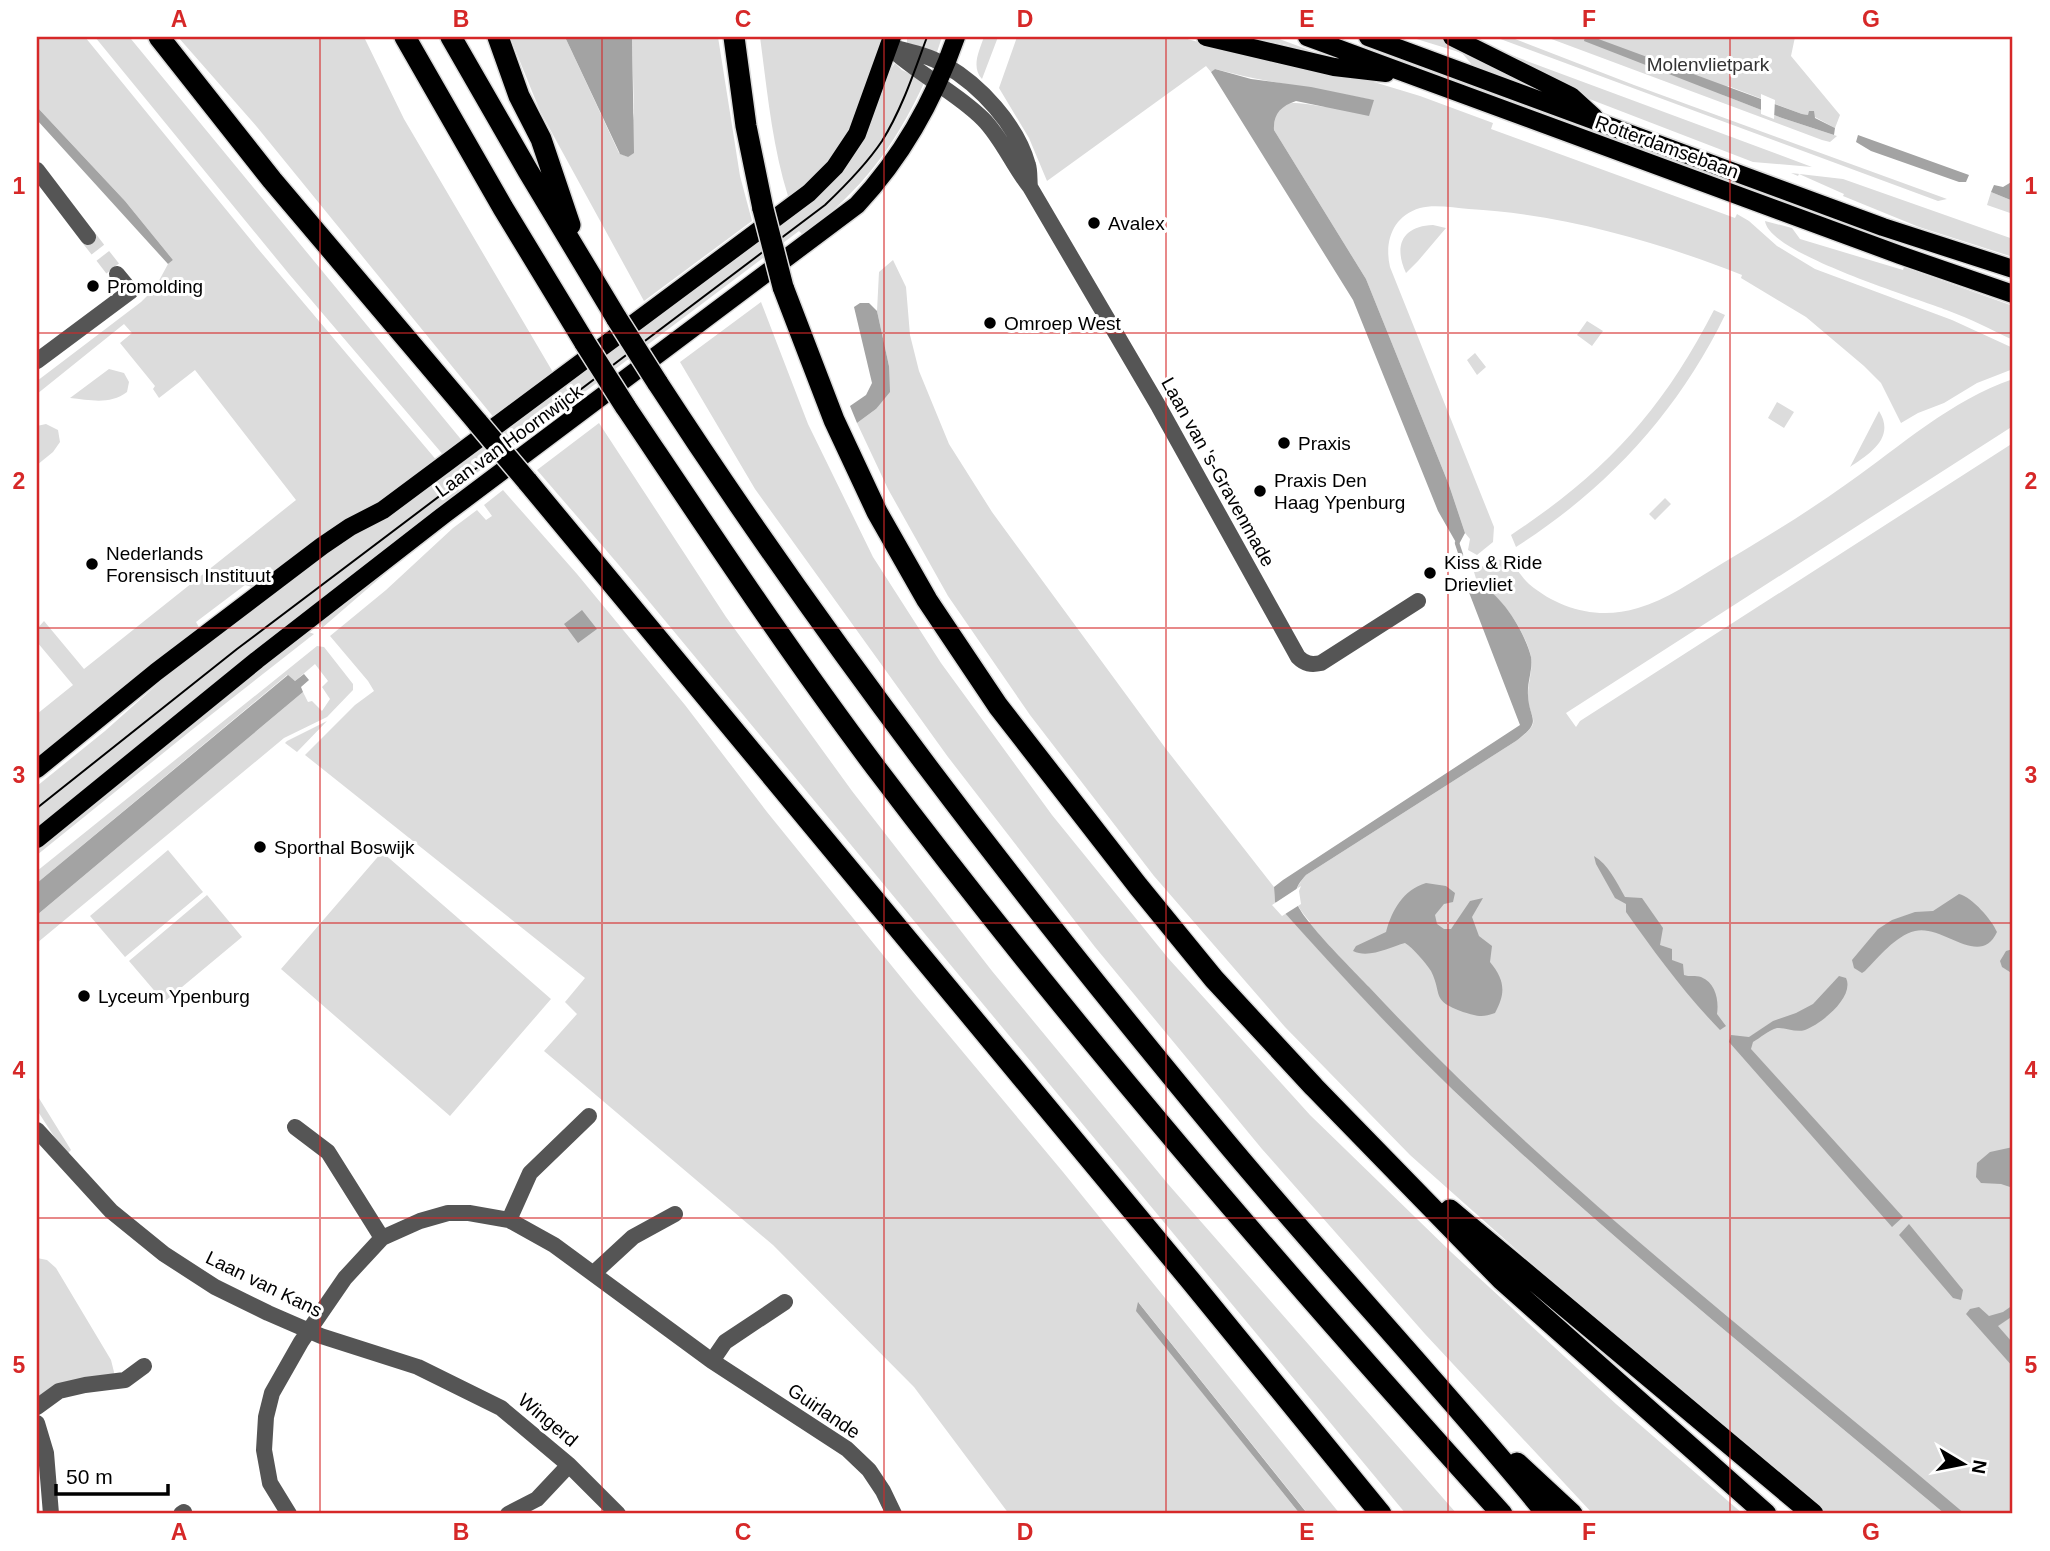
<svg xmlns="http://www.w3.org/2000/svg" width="2050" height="1551" viewBox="0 0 2050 1551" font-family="Arial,sans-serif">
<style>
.green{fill:#dcdcdc}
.water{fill:#a3a3a3}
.pier{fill:#fff}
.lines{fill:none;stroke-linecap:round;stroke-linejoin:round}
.stream{stroke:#a3a3a3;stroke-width:4.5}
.minor-tunnel{stroke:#d9d9d9;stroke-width:16;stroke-dasharray:16 8;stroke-linecap:butt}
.major-casing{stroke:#dbdbdb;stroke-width:21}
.highway-casing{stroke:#dbdbdb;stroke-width:24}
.minor{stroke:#555;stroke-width:16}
.major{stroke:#000;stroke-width:18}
.highway{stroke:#000;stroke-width:21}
.tram{stroke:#000;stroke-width:2}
.highway-bridge-casing{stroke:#dbdbdb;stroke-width:24;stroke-linecap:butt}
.highway-bridge{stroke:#000;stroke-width:21}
.grid{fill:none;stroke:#d62828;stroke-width:2;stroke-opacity:0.55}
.poi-dot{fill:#000;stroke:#fff;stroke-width:2.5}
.labels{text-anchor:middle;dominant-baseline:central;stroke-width:6;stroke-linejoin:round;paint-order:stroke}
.park-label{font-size:19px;fill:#333;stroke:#fff}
.street-label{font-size:19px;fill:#000;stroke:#fff}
.poi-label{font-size:19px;fill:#000;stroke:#fff;text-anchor:start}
.neatline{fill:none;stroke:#d62828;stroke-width:2.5}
.grid-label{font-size:23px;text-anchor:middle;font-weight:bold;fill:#d62828}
</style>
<rect width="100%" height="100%" fill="#fff"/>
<path class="green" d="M 37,37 L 85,37 L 259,250 L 438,462 L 255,588 L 245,585 L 196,622 L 200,629 L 37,759 L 37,714 L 73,685 L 37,642 L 37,629 L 44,621 L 84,669 L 296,500 L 195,370 L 159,398 L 153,389 L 155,386 L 120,343 L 132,333 L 124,324 L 37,394 L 37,381 L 141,302 L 155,288 L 168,264 L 173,260 L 125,201 L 37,107 Z
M 95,37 L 129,37 L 131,39 L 464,443 L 445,457 L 289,274 Z
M 178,37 L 364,37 L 404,119 L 554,374 L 495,419 L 257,127 Z
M 510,37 L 565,37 L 619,153 L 628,157 L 634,113 L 632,37 L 718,37 L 740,176 L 752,221 L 644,301 L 540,111 Z
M 760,37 L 882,37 L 847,135 L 837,151 L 809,185 L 788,196 C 772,145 767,89 760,37 Z
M 907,37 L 942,37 L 936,55 L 907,44 Z
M 984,37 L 998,37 L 982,79 C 971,67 979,51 984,37 Z
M 1017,37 L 1180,37 L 1231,51 L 1354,76 L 1420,96 L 1493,123 L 1491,129 L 1735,218 L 1737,214 L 1749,221 L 1777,246 L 1815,269 L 1952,320 L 2013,348 L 2013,369 L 1977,383 L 1944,403 L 1918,413 L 1901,423 L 1881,383 L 1864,366 L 1806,317 L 1741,278 L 1742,275 C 1659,242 1561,214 1469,209 C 1454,208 1435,204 1420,208 C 1393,216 1384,241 1390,267 L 1494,527 L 1493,542 L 1477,555 L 1468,550 L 1470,539 L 1465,533 L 1449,485 L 1366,279 L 1274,130 C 1272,87 1311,109 1334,107 C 1347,106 1360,102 1373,100 C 1320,89 1267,83 1215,69 L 1211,72 L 1206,66 L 1047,181 L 1029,138 L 999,88 Z
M 1245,37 L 1274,37 L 1333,59 L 1317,57 L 1287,45 Z
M 1410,37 L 1439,37 L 1568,101 L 1473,66 L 1462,53 Z
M 1495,37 L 1510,37 L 1634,85 L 1947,199 L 1938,201 Z
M 1546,37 L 1795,37 L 1791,56 L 1840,115 L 1835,128 L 1813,116 L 1802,114 L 1728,86 L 1723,95 L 1782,118 L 1837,136 L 1830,142 L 1822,140 Z
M 1484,45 L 1812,167 L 1753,162 L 1579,95 Z
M 895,63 L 902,70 L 925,81 C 894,148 862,190 803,235 L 799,231 L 458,487 L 461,493 L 37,829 L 37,786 L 105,731 L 189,656 L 340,542 L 414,499 L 808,203 Z
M 1791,173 L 1843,179 L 2013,239 L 2013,257 L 1919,227 L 1843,196 L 1844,194 L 1799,174 L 1798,176 Z
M 1991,192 L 2013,201 L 2013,214 L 1987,205 Z
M 1765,221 L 1792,228 L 1800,239 L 1903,270 L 1904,267 L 2013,306 L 2013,340 C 1992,330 1971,319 1949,311 C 1917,298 1769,254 1765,221 Z
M 1433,225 L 1446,228 L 1418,261 L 1406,273 C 1393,245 1403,226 1433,225 Z
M 893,260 L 906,287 L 910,335 L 919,371 L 949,444 L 992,512 L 1166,749 L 1274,887 L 1275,902 C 1333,966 1391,1030 1453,1090 C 1610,1239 1779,1375 1945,1514 L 1828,1514 L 1727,1432 L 1574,1301 L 1410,1155 L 1285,1027 L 1154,876 L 1030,715 L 948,596 L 888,489 L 857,423 L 876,409 L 889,366 L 877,311 L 879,272 Z
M 761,302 L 808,424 L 873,557 L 941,663 L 1052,815 L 1168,958 L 1310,1115 L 1451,1252 L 1616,1404 L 1743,1514 L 1593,1514 L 1425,1334 L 1262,1149 L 1095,947 L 948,757 L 755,489 L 680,362 Z
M 1714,310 L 1725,315 C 1678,412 1607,489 1516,547 L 1511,535 C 1606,472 1662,411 1714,310 Z
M 1587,321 L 1603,331 L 1592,346 L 1577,335 Z
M 1475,353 L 1486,367 L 1477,375 L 1467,360 Z
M 109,369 L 124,373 L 129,382 L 127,392 C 110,405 90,400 70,398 Z
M 2013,379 L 2013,426 L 1566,713 L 1576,727 L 1580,721 L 2013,443 L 2013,1312 L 1990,1328 L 2013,1353 L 2013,1514 L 1952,1514 L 1441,1071 L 1304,926 L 1310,922 C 1295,904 1289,894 1306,875 L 1516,741 C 1546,719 1528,721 1528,695 C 1528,682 1533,670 1531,657 C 1527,635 1500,591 1478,585 L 1474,572 C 1483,566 1495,556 1507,561 C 1516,566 1522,578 1529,584 C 1560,610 1599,620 1638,608 C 1666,600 1693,581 1718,566 C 1762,540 1806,513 1848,483 C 1901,446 1951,400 2013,379 Z
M 1777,402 L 1794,412 L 1784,428 L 1768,418 Z
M 1879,411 C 1896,438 1869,454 1850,467 Z
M 599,423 L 726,617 L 852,791 L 992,971 L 1168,1184 L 1457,1514 L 1406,1514 L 618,564 L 537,470 Z
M 46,424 L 58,430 L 60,442 L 53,452 L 37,465 L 37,426 Z
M 503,490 L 577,574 L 685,705 L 767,812 L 917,997 L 1063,1172 L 1340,1514 L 1308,1514 L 1139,1303 L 1137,1311 L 1300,1514 L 1009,1514 L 914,1387 L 773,1245 L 544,1051 L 577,1014 L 565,1002 L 585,978 L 305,755 L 355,705 L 374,691 L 368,681 L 330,636 L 386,590 L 453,528 L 477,510 L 486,520 L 492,516 L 484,505 Z
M 1665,498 L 1671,504 L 1655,520 L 1649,514 Z
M 425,539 L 322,628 L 320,620 Z
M 306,631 L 314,634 L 193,729 L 37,855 L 37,848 Z
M 317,646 L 324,647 L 353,684 L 353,690 L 327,717 L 284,738 L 37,943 L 37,915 L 303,692 L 308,702 L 312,701 L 322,711 L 330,699 L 322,687 L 328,681 L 315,664 L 295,681 L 287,675 L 37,883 L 37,871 Z
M 327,721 L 297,752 L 285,743 L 287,741 Z
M 168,850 L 203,892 L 125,957 L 90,916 Z
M 382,852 L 551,999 L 450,1116 L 281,969 Z
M 207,895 L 242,937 L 164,1002 L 129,961 Z
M 37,1095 L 71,1150 L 66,1155 L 37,1110 Z
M 37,1258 L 47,1260 L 56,1268 L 111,1360 L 114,1372 L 112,1381 L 37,1398 Z
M 2013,1316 L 2013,1343 L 1997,1326 Z"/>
<path class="water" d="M 565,37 L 632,37 L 634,153 L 628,157 L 620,154 Z
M 1585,37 L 1593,37 L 1802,114 L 1808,115 L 1809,111 L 1814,111 L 1815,118 L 1835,128 L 1834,135 L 1782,118 L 1584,41 Z
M 1215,69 L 1251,79 L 1311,87 L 1374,100 L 1369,116 L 1296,101 C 1281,106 1273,114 1274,130 L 1366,279 L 1449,485 L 1465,533 L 1458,546 L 1438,511 L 1353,300 L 1211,72 Z
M 37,107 L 125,201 L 173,260 L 168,264 L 37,120 Z
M 1858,135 L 1969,175 L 1966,182 L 1959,182 L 1871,151 L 1856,142 Z
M 2013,181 L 2013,201 L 1991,192 L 1994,185 L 2003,187 Z
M 860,303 L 869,303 L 877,311 L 889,366 L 890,392 L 876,409 L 857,423 L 850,406 L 866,395 L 872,383 L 854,307 Z
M 1476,581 L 1478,585 C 1501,591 1526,635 1531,657 C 1533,670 1527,682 1528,695 C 1529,721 1544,720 1516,741 L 1306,875 C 1298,884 1293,891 1297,903 C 1301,919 1355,972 1369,987 C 1550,1182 1763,1342 1965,1514 L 1945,1514 C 1779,1375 1610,1239 1453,1090 C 1391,1030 1332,966 1275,902 L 1274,887 L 1283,880 L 1520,725 L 1465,582 Z
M 582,610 L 597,629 L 578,643 L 564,624 Z
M 304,674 L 309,680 L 301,687 L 303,692 L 37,915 L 37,883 L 288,675 L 295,681 Z
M 1594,856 C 1608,864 1617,883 1625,897 L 1642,898 L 1663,928 L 1660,945 L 1672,949 L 1672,960 L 1683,964 L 1684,975 C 1689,977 1696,975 1701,977 C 1716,983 1719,1001 1717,1014 L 1726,1026 L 1720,1030 C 1685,994 1655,953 1626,912 L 1626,904 L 1615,898 L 1596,864 Z
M 1426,883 L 1446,886 L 1455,893 L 1453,902 L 1444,904 L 1435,915 L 1437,924 L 1444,929 L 1451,929 L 1470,901 L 1483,898 L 1472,917 L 1479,936 L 1492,946 L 1490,962 C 1505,980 1506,993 1495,1013 C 1482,1018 1476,1016 1463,1012 C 1430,1000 1443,995 1431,971 C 1426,963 1413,948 1405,943 C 1390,947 1369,959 1353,951 L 1356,946 L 1386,932 C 1392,910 1403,890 1426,883 Z
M 1959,894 C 1972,897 1992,920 1997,932 C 1980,969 1943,924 1915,931 C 1895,936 1879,957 1865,971 L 1862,973 L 1854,968 L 1852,960 L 1878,929 L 1892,920 L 1915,912 L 1933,911 Z
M 2013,949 L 2013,974 L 2002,967 L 2000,961 L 2006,951 Z
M 1839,976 L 1846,978 C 1855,997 1821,1024 1805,1030 C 1795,1033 1786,1027 1777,1028 C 1769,1030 1760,1038 1753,1042 L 1751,1049 L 1903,1217 L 1892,1227 L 1729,1042 L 1731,1035 L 1749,1037 L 1773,1021 L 1796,1013 L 1813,1004 Z
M 2013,1147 L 2013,1188 L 2001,1184 L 1981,1183 L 1976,1177 L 1977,1163 L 1990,1152 Z
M 1909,1224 L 1963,1290 L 1961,1300 L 1953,1298 L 1899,1235 Z
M 1138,1302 L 1306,1512 L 1308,1514 L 1300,1514 L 1136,1311 Z
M 2013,1305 L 2013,1316 L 1998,1326 L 2013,1343 L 2013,1367 L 1966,1314 L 1970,1309 L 1979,1307 L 1989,1316 L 2003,1312 Z"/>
<path class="pier" d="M 1761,94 L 1775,100 L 1774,119 L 1761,114 Z
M 1301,886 L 1299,891 L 1301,904 L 1282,916 L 1272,905 Z"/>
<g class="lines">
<path class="stream" d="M 1457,543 L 1461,555"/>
<path class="minor-tunnel" d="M 88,237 L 117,274"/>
<g class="major-casing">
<path id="major" d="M 1206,37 L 1334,67 L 1386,73
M 1307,37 L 1900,255 L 2013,294
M 1368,37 L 1883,227 L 2013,269
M 1452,37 L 1571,96 L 1594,117
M 37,769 L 156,672 L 322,546 L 350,527 L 383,510 L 809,193 L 835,167 L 857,134 L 892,37
M 37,839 L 257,660 L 445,514 L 857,205 C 903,156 934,100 956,37"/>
</g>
<g class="highway-casing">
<path id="highway" d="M 159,37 L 272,180 L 478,423
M 405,37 L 503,208 L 585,343
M 451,37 L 528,171 L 617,319
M 498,37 L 519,96 L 541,139 L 570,225
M 734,37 L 746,126 L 763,209
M 783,287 L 834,420 L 877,512 L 927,600 L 998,706 L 1138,886 L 1214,979 L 1314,1087 L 1502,1280 L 1766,1514
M 657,382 C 830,648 1022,897 1225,1141 C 1330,1267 1443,1387 1547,1514
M 625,406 C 707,528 788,651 876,768 C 1072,1027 1284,1273 1502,1514
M 527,481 L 1190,1280 L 1381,1514
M 1450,1210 L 1813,1514
M 1517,1463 L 1572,1514"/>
</g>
<path class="minor" d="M 888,46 C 917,74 955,91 983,119 C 1002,138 1013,166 1030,187 L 1159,407 L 1298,657 C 1305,664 1311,665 1321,663 L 1418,601
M 888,46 C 908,51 928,55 945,65 C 980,85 1017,125 1028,165 C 1030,171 1029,180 1030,187
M 37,170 L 88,237
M 37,361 L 131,291 L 117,274
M 295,1127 L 328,1152 L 382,1238
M 37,1130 L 111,1211 L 164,1254 L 215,1287 L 268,1313 L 321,1336 L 418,1367 L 501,1408 L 569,1465 L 618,1514
M 509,1220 L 530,1173 L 589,1116
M 594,1273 L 633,1237 L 675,1214
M 712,1361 L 725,1342 L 785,1302
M 37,1407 L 59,1391 L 85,1385 L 125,1380 L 144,1366
M 37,1423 L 46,1453 L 51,1514
M 181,1514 L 184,1512
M 289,1514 L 270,1483 L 264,1450 L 266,1417 L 272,1393 L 301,1342 L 345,1278 L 382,1238 L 420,1221 L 448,1213 L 469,1213 L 509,1220 L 554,1245 L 712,1361 L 847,1449 L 869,1470 L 883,1491 L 894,1514
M 508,1514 L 537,1499 L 569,1465"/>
<use href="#major" class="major"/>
<use href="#highway" class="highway"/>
<path class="tram" d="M 37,808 L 237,649 L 825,205 C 846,185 866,165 882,141 C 902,109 914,72 927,37"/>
<g class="highway-bridge-casing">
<path id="highway-bridge" d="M 763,209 L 783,287
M 617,319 L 657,382
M 585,343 L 625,406
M 478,423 L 527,481"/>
</g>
<use href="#highway-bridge" class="highway-bridge"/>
</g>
<path class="grid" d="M 320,37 L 320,1514M 602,37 L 602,1514M 884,37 L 884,1514M 1166,37 L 1166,1514M 1448,37 L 1448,1514M 1730,37 L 1730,1514M 37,333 L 2013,333M 37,628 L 2013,628M 37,923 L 2013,923M 37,1218 L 2013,1218"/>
<g class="poi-dot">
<circle cx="1094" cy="223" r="7"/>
<circle cx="93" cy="286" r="7"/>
<circle cx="990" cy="323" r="7"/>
<circle cx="1284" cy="443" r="7"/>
<circle cx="1260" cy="491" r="7"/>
<circle cx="92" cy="564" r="7"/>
<circle cx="1430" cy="573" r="7"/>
<circle cx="260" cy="847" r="7"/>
<circle cx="84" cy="996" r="7"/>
</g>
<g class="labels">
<g class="park-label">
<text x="1708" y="64">Molenvlietpark</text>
</g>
<g class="street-label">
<text transform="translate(1667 147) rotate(20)">Rotterdamsebaan</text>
<text transform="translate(509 441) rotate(-36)">Laan van Hoornwijck</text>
<text transform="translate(1218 472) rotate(61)">Laan van 's-Gravenmade</text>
<text transform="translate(264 1284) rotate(26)">Laan van Kans</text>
<text transform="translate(824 1411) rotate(34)">Guirlande</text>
<text transform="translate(548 1420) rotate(40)">Wingerd</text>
</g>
<g class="poi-label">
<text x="1108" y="223">Avalex</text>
<text x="107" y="286">Promolding</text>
<text x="1004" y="323">Omroep West</text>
<text x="1298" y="443">Praxis</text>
<text x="1274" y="480">Praxis Den<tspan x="1274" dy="22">Haag Ypenburg</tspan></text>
<text x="106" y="553">Nederlands<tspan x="106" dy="22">Forensisch Instituut</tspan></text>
<text x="1444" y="562">Kiss &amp; Ride<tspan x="1444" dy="22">Drievliet</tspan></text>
<text x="274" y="847">Sporthal Boswijk</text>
<text x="98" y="996">Lyceum Ypenburg</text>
</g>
</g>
<rect width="2050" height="1551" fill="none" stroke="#ffffff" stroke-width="77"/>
<g transform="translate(1963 1464) rotate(100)" stroke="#ffffff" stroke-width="5" paint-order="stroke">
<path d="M0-5L12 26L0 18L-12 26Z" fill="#000000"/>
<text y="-10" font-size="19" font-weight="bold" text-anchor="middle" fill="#000000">N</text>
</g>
<path d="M56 1484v10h112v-10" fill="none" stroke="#000000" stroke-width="3.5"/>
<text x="66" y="1484" font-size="21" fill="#000000" stroke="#ffffff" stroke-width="5" paint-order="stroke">50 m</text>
<rect x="38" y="38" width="1973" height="1474" class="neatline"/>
<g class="grid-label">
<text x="179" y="27">A</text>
<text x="461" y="27">B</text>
<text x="743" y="27">C</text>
<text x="1025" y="27">D</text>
<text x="1307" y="27">E</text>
<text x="1589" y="27">F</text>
<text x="1871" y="27">G</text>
<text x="19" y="194">1</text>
<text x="2031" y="194">1</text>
<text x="19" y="489">2</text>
<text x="2031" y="489">2</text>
<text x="19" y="783">3</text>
<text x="2031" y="783">3</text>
<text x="19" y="1078">4</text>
<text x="2031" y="1078">4</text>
<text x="19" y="1373">5</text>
<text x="2031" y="1373">5</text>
<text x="179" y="1540">A</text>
<text x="461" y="1540">B</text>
<text x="743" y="1540">C</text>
<text x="1025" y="1540">D</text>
<text x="1307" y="1540">E</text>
<text x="1589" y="1540">F</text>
<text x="1871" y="1540">G</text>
</g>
</svg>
